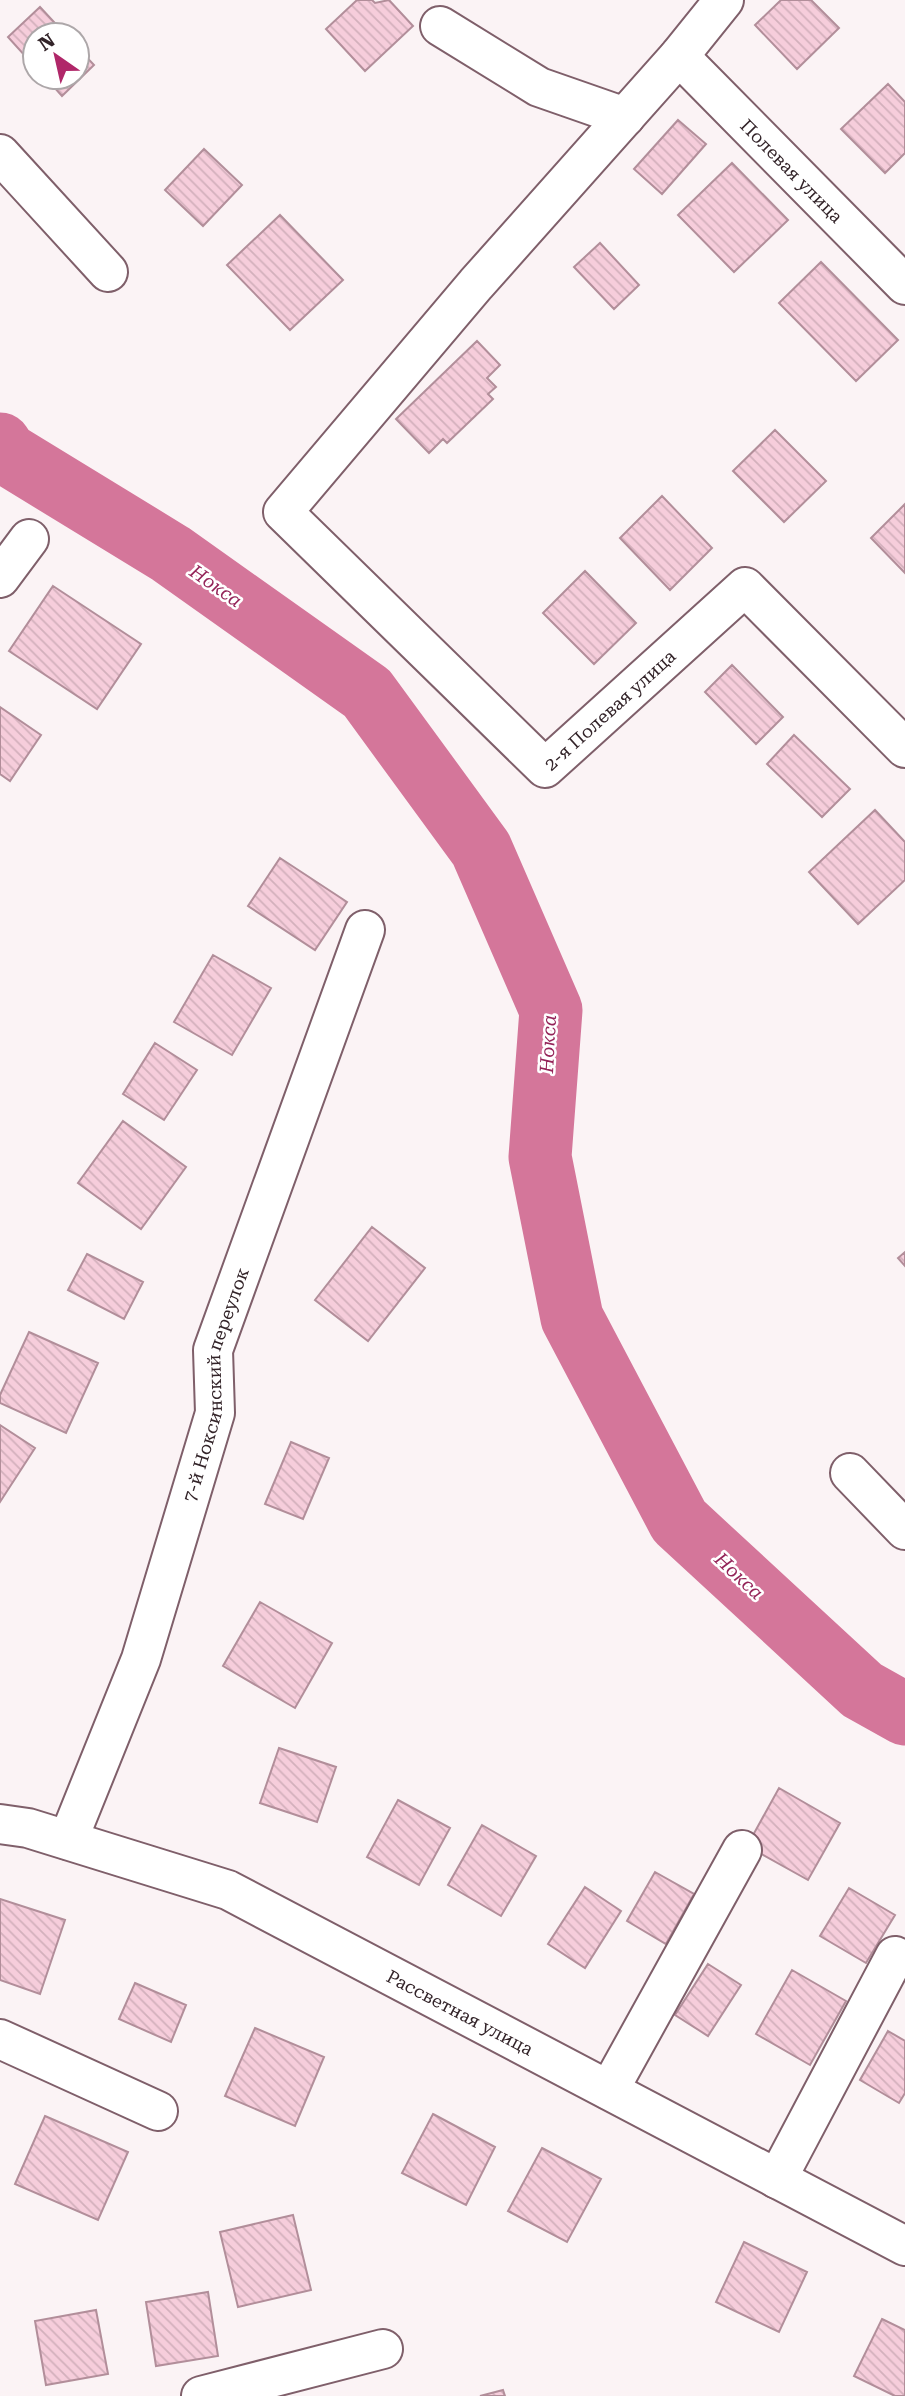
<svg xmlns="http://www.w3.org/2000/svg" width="905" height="2396" viewBox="0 0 905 2396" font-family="'Roboto Serif',serif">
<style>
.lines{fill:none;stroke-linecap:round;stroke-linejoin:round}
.river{stroke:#d4769a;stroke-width:63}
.building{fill:url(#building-back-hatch);stroke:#b28e9a;stroke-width:2}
.minor-casing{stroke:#7f5f6a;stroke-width:42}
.minor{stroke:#fff;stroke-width:38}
.labels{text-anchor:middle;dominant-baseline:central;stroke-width:5;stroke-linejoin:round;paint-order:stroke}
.street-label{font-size:18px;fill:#332429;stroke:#fff}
.water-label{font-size:19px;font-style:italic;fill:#942459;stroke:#fff}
</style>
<defs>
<pattern id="building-back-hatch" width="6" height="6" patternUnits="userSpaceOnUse" patternTransform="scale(1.75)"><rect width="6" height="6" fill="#f6cddb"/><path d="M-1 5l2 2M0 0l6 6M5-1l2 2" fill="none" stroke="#d3b0bc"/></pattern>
</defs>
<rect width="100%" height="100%" fill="#fbf3f5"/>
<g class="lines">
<path class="river" d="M 0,444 L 6,453 L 171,554 L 367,693 L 481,849 L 551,1010 L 540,1157 L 572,1318 L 679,1521 L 862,1690 L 905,1714"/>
</g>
<path class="building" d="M 357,0 L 372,0 L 375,3 L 389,0 L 413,26 L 365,71 L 326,29 Z
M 781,0 L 811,0 L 839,28 L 797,69 L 755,25 Z
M 40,7 L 66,35 L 35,35 L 35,67 L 8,37 Z
M 77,47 L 94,65 L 62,96 L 45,77 L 77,77 Z
M 888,84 L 905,102 L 905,153 L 885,173 L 841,129 Z
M 678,120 L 706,144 L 662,194 L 634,169 Z
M 204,149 L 242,185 L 203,226 L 165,190 Z
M 732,163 L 788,220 L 734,272 L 678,215 Z
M 280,215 L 343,280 L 290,330 L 227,265 Z
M 600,243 L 639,285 L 614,309 L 574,267 Z
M 821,262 L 898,340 L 856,381 L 779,303 Z
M 477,341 L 500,365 L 487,378 L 496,387 L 488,394 L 493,399 L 447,443 L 443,439 L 429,453 L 396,419 Z
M 775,430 L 826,481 L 784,522 L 733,471 Z
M 662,496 L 712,548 L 670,590 L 620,538 Z
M 905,504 L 905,573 L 871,538 Z
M 585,571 L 636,623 L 594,664 L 543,613 Z
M 53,586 L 141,644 L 97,709 L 9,651 Z
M 732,665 L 783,717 L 756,744 L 705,692 Z
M 0,707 L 41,735 L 10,781 L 0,774 Z
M 794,735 L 850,789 L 822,817 L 767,764 Z
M 875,810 L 905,842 L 905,880 L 858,924 L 809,872 Z
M 280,858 L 347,902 L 315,950 L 248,906 Z
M 213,955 L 271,988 L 232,1055 L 174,1022 Z
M 155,1043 L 197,1070 L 164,1120 L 123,1094 Z
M 123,1121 L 186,1167 L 141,1229 L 78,1183 Z
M 372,1227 L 425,1268 L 368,1341 L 315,1300 Z
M 905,1252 L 905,1266 L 898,1258 Z
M 87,1254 L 143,1282 L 124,1319 L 68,1290 Z
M 29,1332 L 98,1363 L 66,1433 L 0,1403 L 0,1395 Z
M 0,1425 L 35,1448 L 0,1502 Z
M 291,1442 L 329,1458 L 303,1519 L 265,1504 Z
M 260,1602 L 332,1643 L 295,1708 L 223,1666 Z
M 279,1748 L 336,1767 L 317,1822 L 260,1803 Z
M 779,1788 L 840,1823 L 808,1880 L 747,1846 Z
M 398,1800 L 450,1828 L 419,1885 L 367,1857 Z
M 482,1825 L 536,1856 L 501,1916 L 448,1885 Z
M 655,1872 L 694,1894 L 666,1944 L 627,1921 Z
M 585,1887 L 621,1911 L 585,1968 L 548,1944 Z
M 849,1888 L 895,1915 L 866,1963 L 820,1936 Z
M 0,1899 L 65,1920 L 40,1994 L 0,1980 Z
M 708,1964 L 741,1985 L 708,2036 L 675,2015 Z
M 792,1970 L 846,2001 L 810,2065 L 756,2034 Z
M 135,1983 L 186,2005 L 171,2042 L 119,2019 Z
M 255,2028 L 324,2057 L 295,2126 L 225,2096 Z
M 888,2031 L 905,2041 L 905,2093 L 899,2103 L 860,2080 Z
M 433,2114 L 495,2147 L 466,2205 L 402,2173 Z
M 45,2116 L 128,2152 L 98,2220 L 15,2184 Z
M 542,2148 L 601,2179 L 567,2242 L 508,2211 Z
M 293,2215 L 311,2290 L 238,2307 L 220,2232 Z
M 744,2242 L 807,2272 L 779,2332 L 716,2302 Z
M 208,2292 L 218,2356 L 156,2366 L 146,2302 Z
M 96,2310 L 108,2374 L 46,2385 L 35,2321 Z
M 882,2319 L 905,2330 L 905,2396 L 895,2396 L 854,2376 Z
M 503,2390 L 505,2396 L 480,2396 Z"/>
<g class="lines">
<g class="minor-casing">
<g id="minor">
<path id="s1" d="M 724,0 L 679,56 L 476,284 L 283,512 L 545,768 L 745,587 L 905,748"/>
<path d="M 440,26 L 539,87 L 625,117"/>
<path id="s2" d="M 679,56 L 905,285"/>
<path d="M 0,154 L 108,272"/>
<path d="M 0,578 L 29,539"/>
<path d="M 850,1473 L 905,1530"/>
<path id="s3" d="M 0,1824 L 28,1828 L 228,1890 L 905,2246"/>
<path id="s4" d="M 68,1840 L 141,1659 L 215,1413 L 213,1350 L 365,930"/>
<path d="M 0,2039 L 158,2111"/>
<path d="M 609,2090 L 742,1850"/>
<path d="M 777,2179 L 895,1956"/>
<path d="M 201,2396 L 383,2349"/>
</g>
</g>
<use href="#minor" class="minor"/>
</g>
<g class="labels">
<g class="street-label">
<text stroke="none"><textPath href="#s2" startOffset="161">Полевая улица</textPath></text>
<text stroke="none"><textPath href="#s1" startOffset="1129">2-я Полевая улица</textPath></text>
<text stroke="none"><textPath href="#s4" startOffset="481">7-й Ноксинский переулок</textPath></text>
<text stroke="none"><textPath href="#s3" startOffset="500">Рассветная улица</textPath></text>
</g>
<g class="water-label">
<text transform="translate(216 586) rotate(35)">Нокса</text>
<text transform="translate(548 1044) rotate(-87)">Нокса</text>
<text transform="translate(739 1576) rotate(43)">Нокса</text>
</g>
</g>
<g transform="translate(56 56) rotate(326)"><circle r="33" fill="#ffffff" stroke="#ada7a9" stroke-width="2"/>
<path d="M0-5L12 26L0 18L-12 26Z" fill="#b02769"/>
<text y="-10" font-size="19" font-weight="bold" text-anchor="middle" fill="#332429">N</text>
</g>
</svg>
